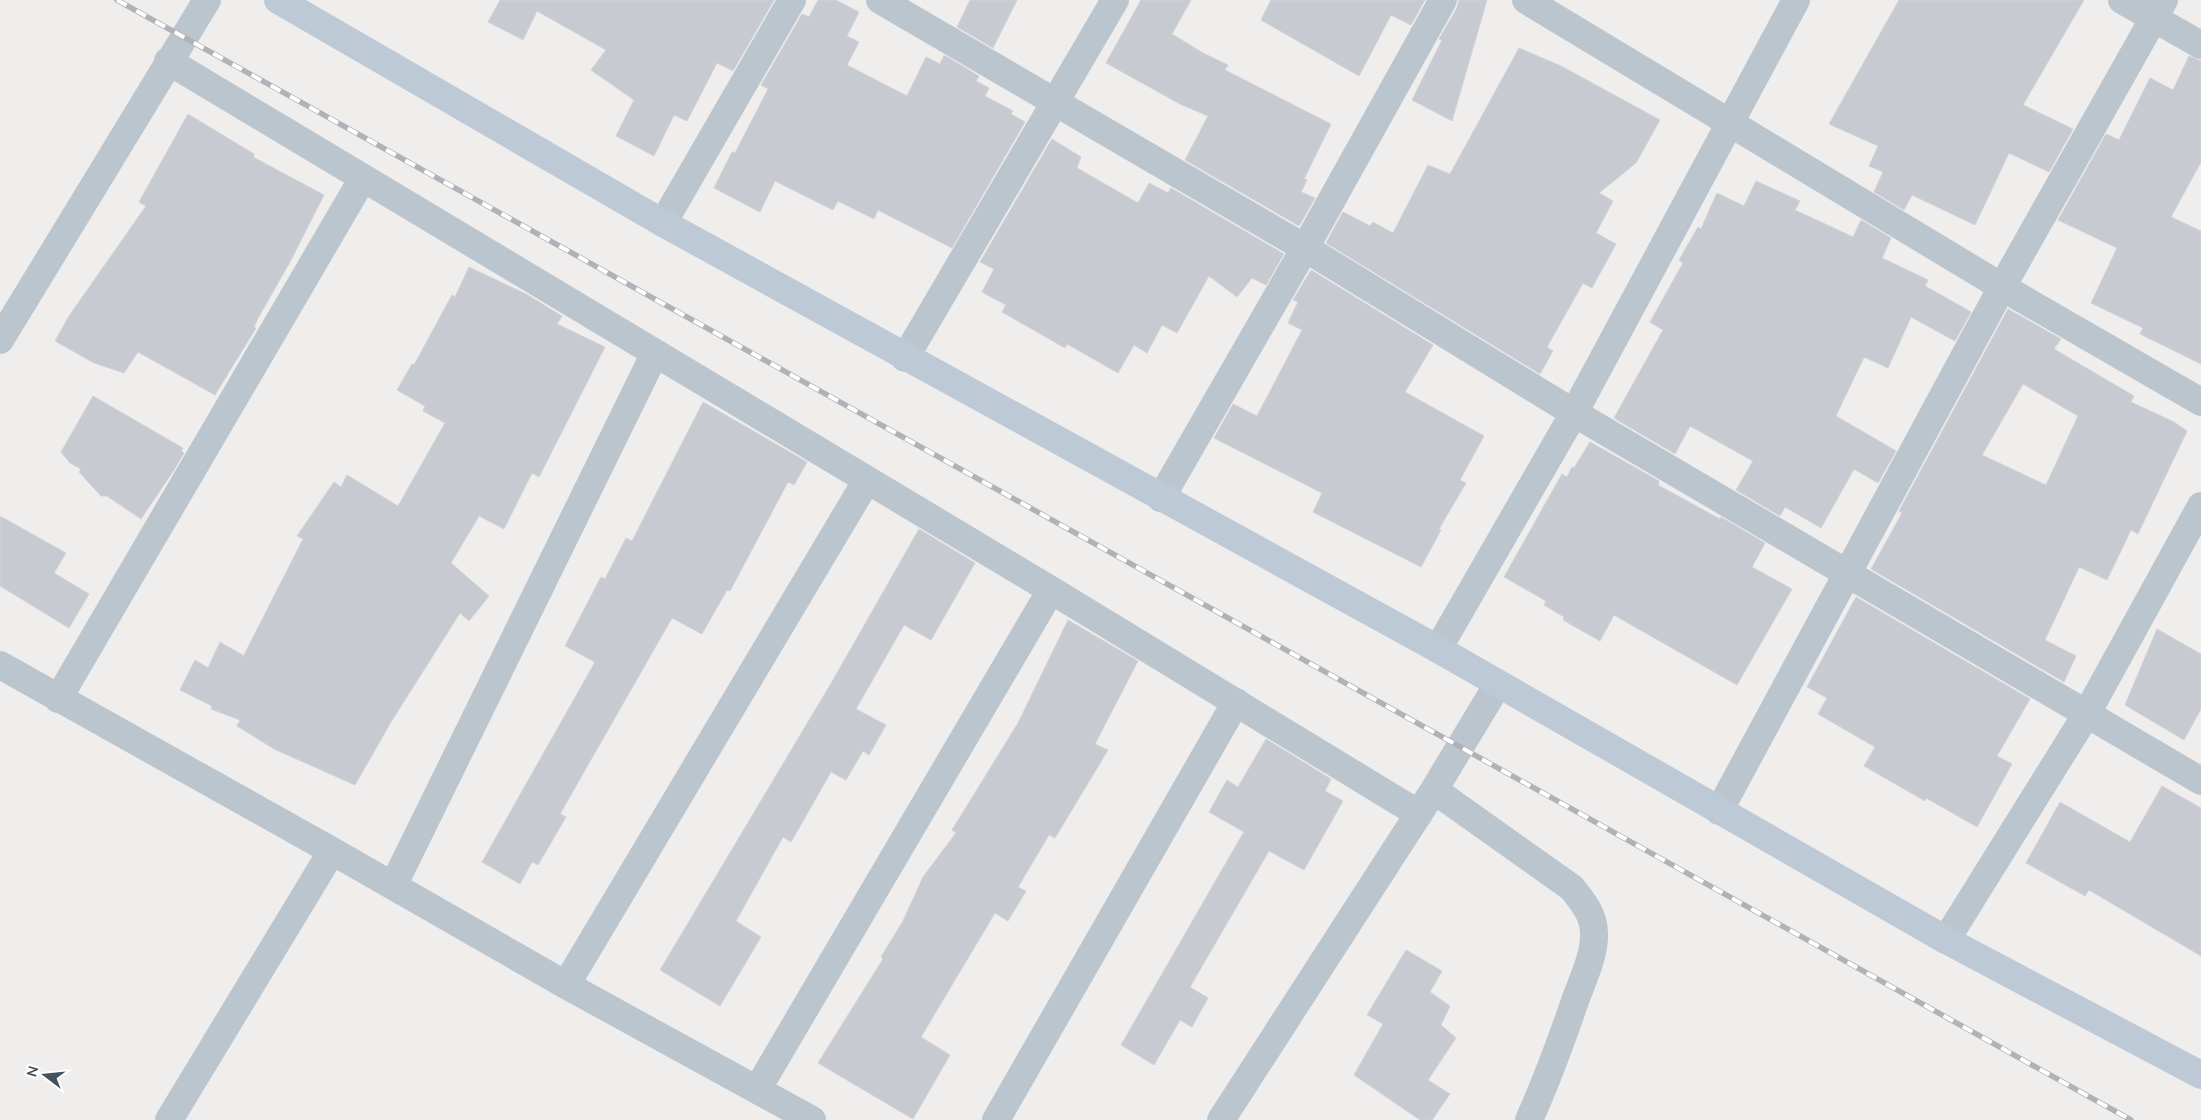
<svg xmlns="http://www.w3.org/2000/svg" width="2201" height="1120" viewBox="0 0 2201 1120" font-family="'Nunito Sans',sans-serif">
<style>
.building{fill:#c7cad0;stroke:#d1d3d9;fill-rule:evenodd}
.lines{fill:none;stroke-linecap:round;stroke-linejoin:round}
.street{stroke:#bbc5cd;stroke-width:28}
.secondary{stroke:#bdc9d5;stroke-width:28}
.rail-casing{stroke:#afb3b8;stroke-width:5.5}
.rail{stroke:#fff;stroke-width:4;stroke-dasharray:11;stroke-linecap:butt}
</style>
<rect width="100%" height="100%" fill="#f0eded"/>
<path class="building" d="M 500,0 L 774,0 L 733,71 L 717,63 L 687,121 L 674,115 L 654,156 L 616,136 L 634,100 L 591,70 L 606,50 L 537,11 L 523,40 L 488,22 Z
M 818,0 L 836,0 L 859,12 L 847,36 L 859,42 L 847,65 L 907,96 L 926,57 L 940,64 L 944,55 L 979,76 L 976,81 L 989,88 L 985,96 L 1013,111 L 1011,114 L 1025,122 L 952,248 L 878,210 L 874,219 L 838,201 L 833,210 L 775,181 L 760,212 L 714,188 L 732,152 L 735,153 L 768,89 L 761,85 L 802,14 L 809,17 Z
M 970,0 L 1017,0 L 993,48 L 957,27 Z
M 1141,0 L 1191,0 L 1172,34 L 1203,53 L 1228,65 L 1225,70 L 1331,124 L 1304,179 L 1307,180 L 1301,192 L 1315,198 L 1299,226 L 1185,160 L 1208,116 L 1180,104 L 1106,63 Z
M 1271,0 L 1425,0 L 1411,25 L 1391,15 L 1359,76 L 1261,20 Z
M 1459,0 L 1487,0 L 1452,121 L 1412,100 L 1442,40 L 1439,39 L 1457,8 Z
M 1899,0 L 2084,0 L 2023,105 L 2073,129 L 2049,172 L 2009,153 L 1975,225 L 1912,195 L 1904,210 L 1874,192 L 1883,172 L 1869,166 L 1878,146 L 1829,124 Z
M 1519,48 L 1561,66 L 1660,120 L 1636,163 L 1599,193 L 1613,201 L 1596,233 L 1616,244 L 1592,288 L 1583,283 L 1547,347 L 1553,351 L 1540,374 L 1326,243 L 1343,212 L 1370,226 L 1373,222 L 1393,233 L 1428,165 L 1450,174 Z
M 2189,56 L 2201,61 L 2201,162 L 2171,217 L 2201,231 L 2201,364 L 2140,334 L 2143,328 L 2091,303 L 2117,248 L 2058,220 L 2106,134 L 2119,140 L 2150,78 L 2173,90 Z
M 188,114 L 254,154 L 253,157 L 324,195 L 290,262 L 257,320 L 254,327 L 256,328 L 215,395 L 138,352 L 124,373 L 94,363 L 55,341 L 69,316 L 146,206 L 139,202 Z
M 1052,139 L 1081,157 L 1077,168 L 1138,203 L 1149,183 L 1168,193 L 1171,188 L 1284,254 L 1266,285 L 1252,278 L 1237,297 L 1209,276 L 1177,333 L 1162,325 L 1147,353 L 1134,345 L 1118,373 L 1067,344 L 1065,348 L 1002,312 L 1006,305 L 982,292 L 994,269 L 980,262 Z
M 1756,181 L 1800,201 L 1795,210 L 1853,237 L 1861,220 L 1891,238 L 1882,258 L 1928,280 L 1925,286 L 1971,312 L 1955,341 L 1911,317 L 1888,368 L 1864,357 L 1836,416 L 1896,451 L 1878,483 L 1854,469 L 1821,528 L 1785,507 L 1780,516 L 1736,490 L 1753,461 L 1690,426 L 1675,454 L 1614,418 L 1663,330 L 1650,322 L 1683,263 L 1679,260 L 1698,227 L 1701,229 L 1717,193 L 1744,206 Z
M 469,267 L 526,294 L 562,316 L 557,324 L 605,347 L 539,477 L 532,473 L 504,529 L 479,516 L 451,563 L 489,596 L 469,621 L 460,613 L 391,722 L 355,785 L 274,749 L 237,726 L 240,720 L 211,709 L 212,706 L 180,690 L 195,660 L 208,668 L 220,642 L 246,657 L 244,655 L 303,539 L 297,536 L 334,482 L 341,487 L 347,475 L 398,506 L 445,423 L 423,411 L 425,406 L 397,390 L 412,364 L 414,365 L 452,295 L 455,297 Z
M 1311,270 L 1433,345 L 1405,392 L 1484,436 L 1460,480 L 1466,483 L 1439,529 L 1441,530 L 1421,567 L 1313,512 L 1322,493 L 1214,438 L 1233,404 L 1257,416 L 1302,330 L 1288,323 L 1298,302 L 1293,300 Z
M 2008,309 L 2061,339 L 2054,349 L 2134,396 L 2131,402 L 2174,422 L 2187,431 L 2138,534 L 2131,530 L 2107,580 L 2079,567 L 2045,640 L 2076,656 L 2064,682 L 1871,569 L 1902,513 L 1899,511 ZM 2023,384 L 2078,416 L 2046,485 L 1982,455 Z
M 93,396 L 183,448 L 181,451 L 184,453 L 174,470 L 141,519 L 107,496 L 101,496 L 79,472 L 81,469 L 70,463 L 61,452 Z
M 703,402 L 807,462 L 794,485 L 788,482 L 730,591 L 727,590 L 702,634 L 672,618 L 560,814 L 566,817 L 538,865 L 532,862 L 520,884 L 482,862 L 595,662 L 565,646 L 601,577 L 605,579 L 626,538 L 632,541 Z
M 1590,442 L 1659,481 L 1658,485 L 1720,519 L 1721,517 L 1765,543 L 1752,567 L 1792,589 L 1737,685 L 1614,615 L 1600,641 L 1563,620 L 1564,617 L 1544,605 L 1546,601 L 1504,577 L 1562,474 L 1567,477 L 1572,467 L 1574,468 Z
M 0,516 L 66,553 L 54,573 L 89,594 L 69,628 L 0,586 Z
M 919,529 L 975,563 L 931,640 L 904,625 L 856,709 L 886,725 L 869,755 L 863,751 L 846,780 L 831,772 L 791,842 L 783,837 L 736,921 L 761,937 L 720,1006 L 660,970 L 833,680 Z
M 1856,597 L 2030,699 L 1997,756 L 2012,764 L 1977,827 L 1926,798 L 1925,801 L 1864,766 L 1875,747 L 1818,714 L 1827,698 L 1807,687 Z
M 1068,620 L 1138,661 L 1095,744 L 1108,750 L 1055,838 L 1049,835 L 1018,887 L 1026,891 L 1008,921 L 995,913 L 921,1037 L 950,1055 L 913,1119 L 818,1063 L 883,959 L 881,957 L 903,921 L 923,877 L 956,833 L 952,830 L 1018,723 Z
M 2157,629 L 2201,654 L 2201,709 L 2184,740 L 2125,705 Z
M 1266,739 L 1331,779 L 1325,791 L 1343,801 L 1304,870 L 1269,851 L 1190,987 L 1208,998 L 1192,1027 L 1180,1020 L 1154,1065 L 1121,1045 L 1242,835 L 1244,832 L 1209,812 L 1227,780 L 1238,787 Z
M 2162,786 L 2201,808 L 2201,956 L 2089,890 L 2085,896 L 2026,863 L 2060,802 L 2130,842 Z
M 1406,950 L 1442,971 L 1430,992 L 1450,1006 L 1441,1025 L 1456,1038 L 1428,1080 L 1450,1094 L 1432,1120 L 1420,1120 L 1354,1075 L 1383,1024 L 1367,1015 Z"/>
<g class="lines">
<path class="street" d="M 880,0 L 1305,248 L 1574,413 L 2201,781
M 1526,0 L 2002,287 L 2201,402
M 2122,0 L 2201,45
M 168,61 L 1051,590 L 1419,814
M 663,223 L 792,0
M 0,340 L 207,0
M 905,358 L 1115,0
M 1161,498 L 1305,248 L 1443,0
M 1438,649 L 1574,413 L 1796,0
M 0,665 L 332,851 L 566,985 L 812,1120
M 58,699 L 363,178
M 1434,790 L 1572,888 C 1583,902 1595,916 1594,936 C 1594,956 1583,979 1576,998 C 1562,1039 1547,1080 1529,1120
M 1719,811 L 2002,287 L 2164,0
M 393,886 L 655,353
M 1946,940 L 2086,715 L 2201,506
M 566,985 L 867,480
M 757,1090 L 1051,590
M 169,1120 L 332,851
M 996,1120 L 1236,702
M 1221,1120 L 1434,790 L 1498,684"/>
<path class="secondary" d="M 278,0 L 663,223 L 1438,649 L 1946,940 L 2201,1075"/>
<g class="rail-casing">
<path id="rail" d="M 117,0 L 2131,1120"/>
</g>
<use href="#rail" class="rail"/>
</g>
<g transform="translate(45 1075) rotate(286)" stroke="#ffffff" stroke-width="4" paint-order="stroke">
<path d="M0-4L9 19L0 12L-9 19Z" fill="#45515b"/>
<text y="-8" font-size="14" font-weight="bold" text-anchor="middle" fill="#45515b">N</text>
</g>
</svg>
